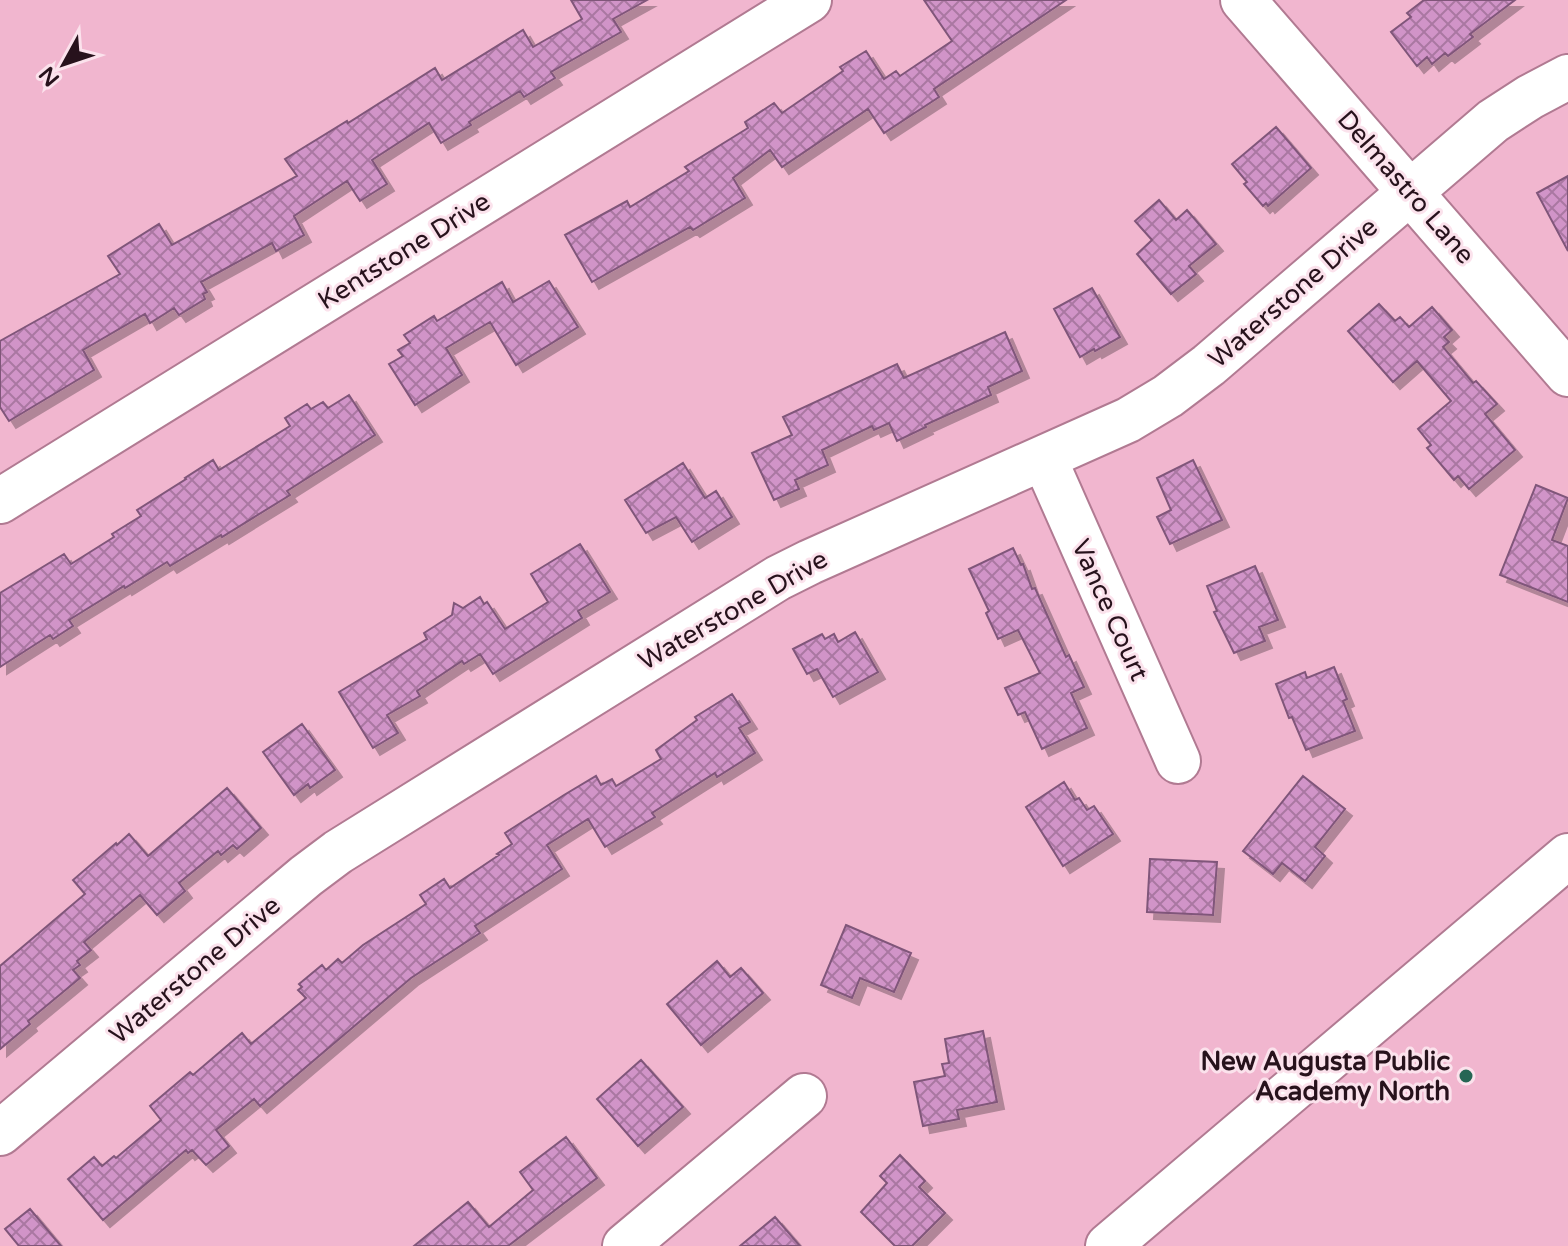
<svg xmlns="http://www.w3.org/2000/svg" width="1568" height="1246" viewBox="0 0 1568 1246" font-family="'Varela Round',sans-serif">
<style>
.building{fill:url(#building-cross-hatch);stroke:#80567a;stroke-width:2;filter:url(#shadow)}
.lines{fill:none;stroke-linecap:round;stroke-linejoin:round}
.minor-casing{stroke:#b17a92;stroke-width:48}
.minor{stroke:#fff;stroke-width:44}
.poi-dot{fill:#266654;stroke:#fbe2ec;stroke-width:3}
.labels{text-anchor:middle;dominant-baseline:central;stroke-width:6;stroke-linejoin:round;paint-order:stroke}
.street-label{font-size:26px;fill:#27121c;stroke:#fbe2ec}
.poi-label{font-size:26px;font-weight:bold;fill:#27121c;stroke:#fbe2ec;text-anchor:end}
</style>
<defs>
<pattern id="building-cross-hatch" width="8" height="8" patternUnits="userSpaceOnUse" patternTransform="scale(2)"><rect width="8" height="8" fill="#d194c8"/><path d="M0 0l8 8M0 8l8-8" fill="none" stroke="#aa77a2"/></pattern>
<filter id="shadow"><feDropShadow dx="7" dy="7" stdDeviation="0" flood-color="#0004"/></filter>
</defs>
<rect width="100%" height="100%" fill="#f1b6cf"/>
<path class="building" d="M 571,0 L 647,0 L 613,19 L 621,32 L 551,72 L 555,78 L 524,97 L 520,91 L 469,122 L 471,125 L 441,143 L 429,123 L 372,160 L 387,184 L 360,201 L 347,181 L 294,216 L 304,235 L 276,251 L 272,243 L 201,282 L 207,292 L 203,294 L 205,299 L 179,315 L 174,308 L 150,323 L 145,314 L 83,350 L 94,370 L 9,421 L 0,407 L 0,341 L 120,274 L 108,256 L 159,224 L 172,245 L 297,176 L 285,159 L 347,121 L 348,123 L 435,68 L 442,80 L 523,30 L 533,47 L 582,19 Z
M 924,0 L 1066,0 L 934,89 L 939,97 L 884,133 L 868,109 L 782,167 L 770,150 L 733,178 L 745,198 L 693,230 L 690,227 L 592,282 L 565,235 L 627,201 L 630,207 L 689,171 L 685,167 L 748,128 L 745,122 L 774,103 L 782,113 L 843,71 L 840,67 L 866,51 L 884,79 L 896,71 L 900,76 L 952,41 Z
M 1424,0 L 1515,0 L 1470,34 L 1473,37 L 1448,56 L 1445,53 L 1432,64 L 1427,57 L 1417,66 L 1391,32 L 1411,17 L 1407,13 Z
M 1276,127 L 1311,168 L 1268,206 L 1266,203 L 1263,206 L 1244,184 L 1247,182 L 1232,164 Z
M 1568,176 L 1568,251 L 1537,193 Z
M 1159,200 L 1176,220 L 1187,210 L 1216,244 L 1189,266 L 1196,274 L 1171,294 L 1137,254 L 1152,240 L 1135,221 Z
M 549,281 L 578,327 L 516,365 L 490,322 L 446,348 L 462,375 L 415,405 L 389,364 L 403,356 L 398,350 L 410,343 L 404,335 L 434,316 L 437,321 L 502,282 L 513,302 Z
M 1092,288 L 1120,337 L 1095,351 L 1094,349 L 1080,357 L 1054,309 Z
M 1379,304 L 1395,321 L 1400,317 L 1409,327 L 1432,307 L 1452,330 L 1444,337 L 1449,342 L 1443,347 L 1473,383 L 1476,381 L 1497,404 L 1485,414 L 1515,450 L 1469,489 L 1458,476 L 1454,480 L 1427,448 L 1431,445 L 1418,429 L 1451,401 L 1417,361 L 1393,382 L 1348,331 Z
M 1005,332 L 1022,371 L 988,387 L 991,395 L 925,425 L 926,427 L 897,441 L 889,423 L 874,430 L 872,426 L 822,450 L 828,465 L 795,480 L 799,489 L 774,500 L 752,453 L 792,435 L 783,417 L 897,364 L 904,378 Z
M 349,395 L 375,435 L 287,491 L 290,495 L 222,537 L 221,535 L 170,566 L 167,562 L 125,588 L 124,586 L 69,620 L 73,626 L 53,639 L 50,635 L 0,667 L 0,593 L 64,554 L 71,564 L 114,537 L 112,534 L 141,516 L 137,510 L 186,479 L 185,478 L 213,460 L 219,470 L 290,426 L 285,418 L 307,404 L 311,409 L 323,402 L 328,408 Z
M 1193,460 L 1222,520 L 1170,544 L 1157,517 L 1171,510 L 1157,478 Z
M 683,463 L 705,498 L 716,491 L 732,517 L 692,542 L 676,517 L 646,533 L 625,500 Z
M 1536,485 L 1568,498 L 1552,540 L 1568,546 L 1568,602 L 1500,575 Z
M 580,544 L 610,592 L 578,611 L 582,618 L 493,674 L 480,654 L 464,664 L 462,661 L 417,691 L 420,696 L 387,715 L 398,733 L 373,748 L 339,692 L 427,639 L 424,633 L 452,615 L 454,603 L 463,608 L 480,597 L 484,604 L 487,602 L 505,629 L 548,602 L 531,574 Z
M 1013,548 L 1021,565 L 1023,564 L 1032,589 L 1035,588 L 1066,657 L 1069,655 L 1084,687 L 1071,693 L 1087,728 L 1042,749 L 1025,712 L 1018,715 L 1005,688 L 1040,673 L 1018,630 L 998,639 L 986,613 L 989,611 L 969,569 Z
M 1255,566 L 1278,620 L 1259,627 L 1265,641 L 1234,653 L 1214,612 L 1217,611 L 1207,586 Z
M 855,632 L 878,672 L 833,697 L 817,669 L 807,674 L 793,649 L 822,634 L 825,639 L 834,634 L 838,642 Z
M 1334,667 L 1347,699 L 1343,701 L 1355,731 L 1306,750 L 1292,717 L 1289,718 L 1276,684 L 1305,672 L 1307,678 Z
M 732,694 L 750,722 L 739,728 L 755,753 L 717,777 L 715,773 L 652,813 L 655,817 L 605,847 L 588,819 L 547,845 L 562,869 L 475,926 L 480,933 L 411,978 L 260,1106 L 254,1099 L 216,1130 L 229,1146 L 206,1165 L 192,1150 L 188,1153 L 186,1150 L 103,1220 L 68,1179 L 94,1157 L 102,1166 L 114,1156 L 116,1158 L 161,1120 L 150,1106 L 190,1072 L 193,1075 L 242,1033 L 251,1044 L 306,998 L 298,990 L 302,987 L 299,984 L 322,965 L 326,970 L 338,959 L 342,963 L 363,945 L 426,904 L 420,895 L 444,879 L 450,888 L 499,855 L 497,854 L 512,844 L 505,833 L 564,795 L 596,776 L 601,785 L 612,779 L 616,786 L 661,759 L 656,750 L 697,720 L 695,717 Z
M 302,724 L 335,770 L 310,788 L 308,784 L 294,795 L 263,752 Z
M 1303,776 L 1345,809 L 1315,847 L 1325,856 L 1305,881 L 1282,863 L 1273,874 L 1243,851 Z
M 1064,782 L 1075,800 L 1079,798 L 1087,810 L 1094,806 L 1113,834 L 1063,866 L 1026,807 Z
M 227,788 L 261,828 L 237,849 L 233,845 L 221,855 L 218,851 L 179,883 L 185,891 L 157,915 L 140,895 L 84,942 L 91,950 L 77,961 L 80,965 L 73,970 L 80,978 L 28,1021 L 30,1024 L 0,1049 L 0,966 L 85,894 L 73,880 L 116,843 L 117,845 L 129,834 L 148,856 Z
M 1150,859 L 1217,862 L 1213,915 L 1147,912 Z
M 846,925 L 911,953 L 894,992 L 860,978 L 852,998 L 821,985 Z
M 717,961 L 730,977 L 741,968 L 763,993 L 701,1045 L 667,1004 Z
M 983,1031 L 997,1102 L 957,1110 L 959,1119 L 923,1126 L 914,1082 L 945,1076 L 942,1064 L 949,1063 L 945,1039 Z
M 641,1060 L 683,1107 L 638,1146 L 597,1099 Z
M 566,1137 L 597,1178 L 508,1246 L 414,1246 L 468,1202 L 489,1227 L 533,1190 L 520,1172 Z
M 900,1155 L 925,1181 L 919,1187 L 945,1213 L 912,1246 L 895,1246 L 861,1212 L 887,1183 L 880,1176 Z
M 30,1209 L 61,1246 L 19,1246 L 5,1229 Z
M 775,1217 L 800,1246 L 740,1246 Z"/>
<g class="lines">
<g class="minor-casing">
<path id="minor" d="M 1243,0 L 1568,374
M 1044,458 L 1178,761
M 0,501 L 809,0
M 0,1133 L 306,876 L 338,852 L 778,578 L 810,562 L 1128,420 L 1168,396 L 1209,365 L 1493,121 L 1530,97 L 1568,77
M 625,1246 L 804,1096
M 1108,1246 L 1568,856"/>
</g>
<use href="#minor" class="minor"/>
</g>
<circle class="poi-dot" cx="1466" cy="1076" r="8"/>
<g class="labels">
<g class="street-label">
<text transform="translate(1406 187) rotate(49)">Delmastro Lane</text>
<text transform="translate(404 251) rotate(-32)">Kentstone Drive</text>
<text transform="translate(1293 293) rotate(-41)">Waterstone Drive</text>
<text transform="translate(733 610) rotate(-30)">Waterstone Drive</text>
<text transform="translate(1110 610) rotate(66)">Vance Court</text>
<text transform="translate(195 970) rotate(-40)">Waterstone Drive</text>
</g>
<g class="poi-label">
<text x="1450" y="1061">New Augusta Public<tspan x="1450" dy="30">Academy North</tspan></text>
</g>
</g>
<g transform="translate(64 64) rotate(230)" stroke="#fbe2ec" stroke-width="6" paint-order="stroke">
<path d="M0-6L14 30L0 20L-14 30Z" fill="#27121c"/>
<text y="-12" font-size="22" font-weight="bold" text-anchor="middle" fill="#27121c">N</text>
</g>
</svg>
